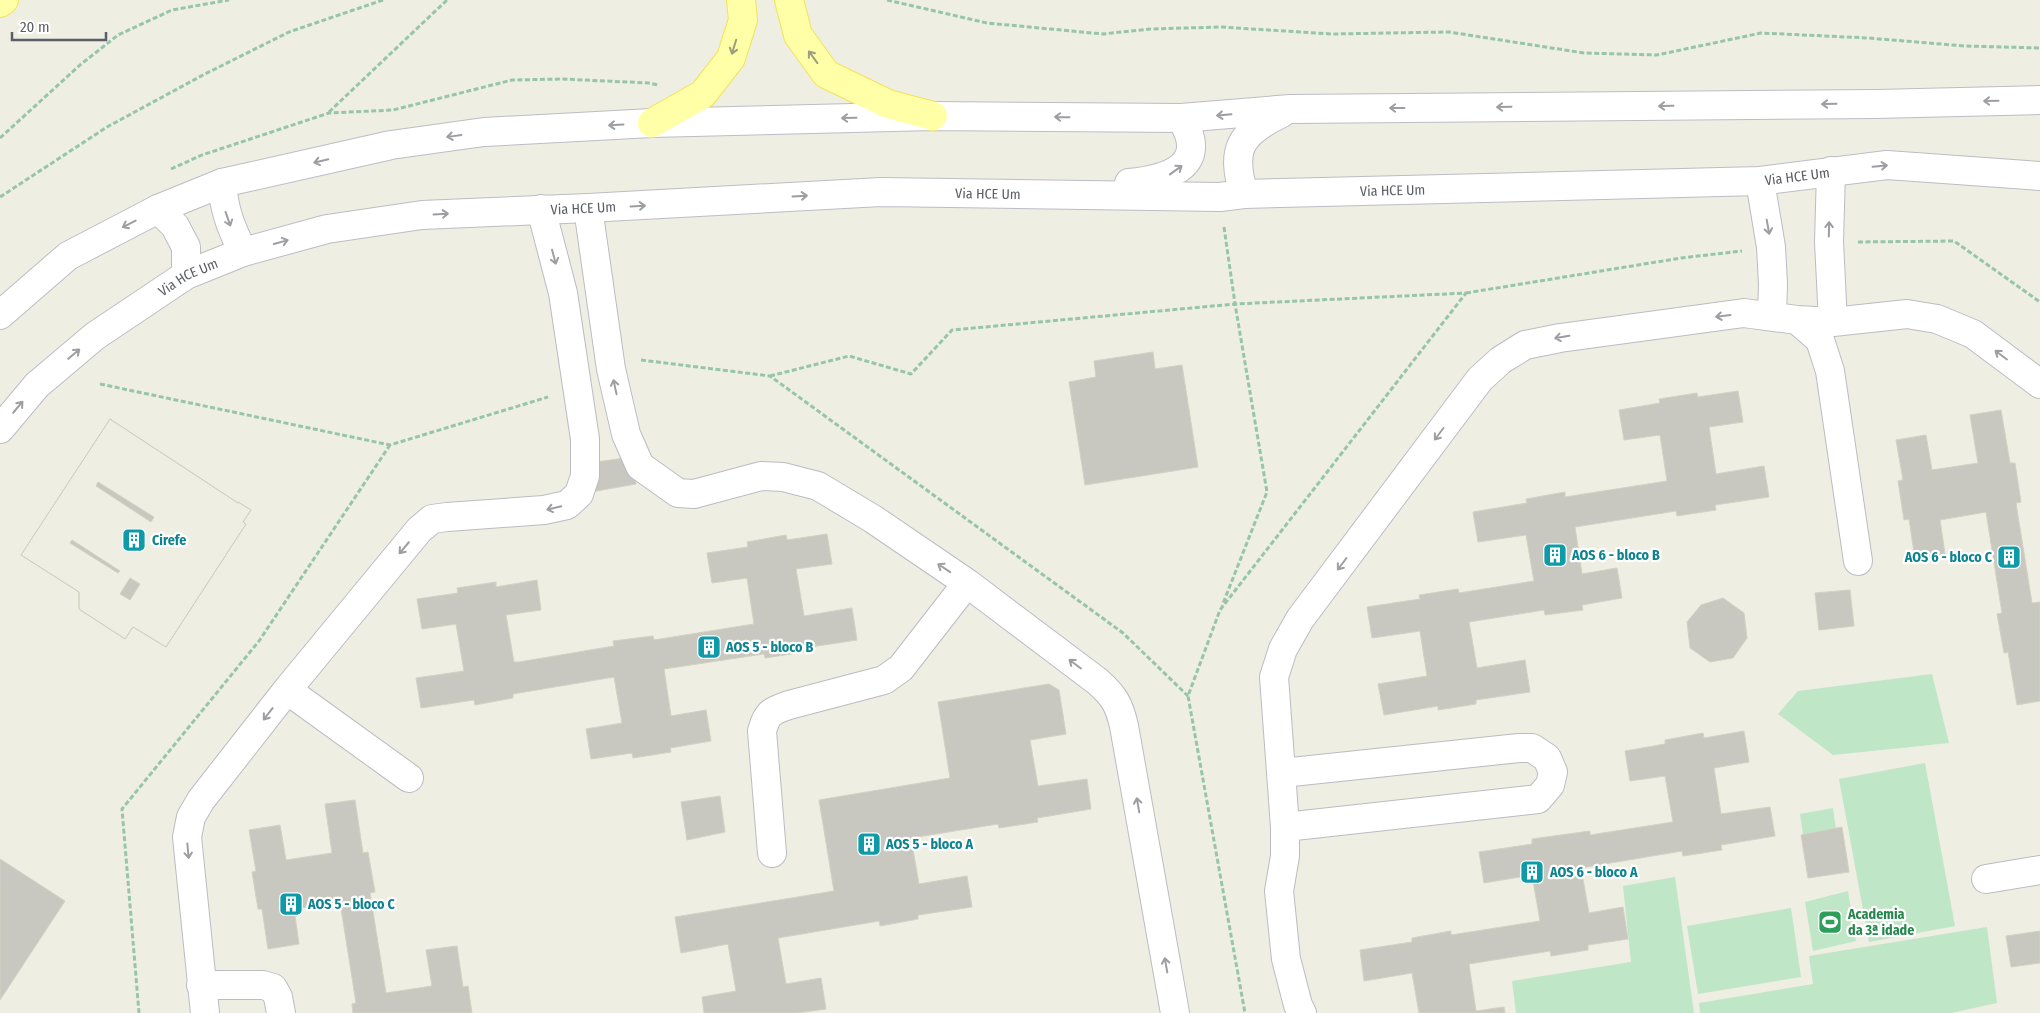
<svg xmlns="http://www.w3.org/2000/svg" width="2040" height="1013" viewBox="0 0 2040 1013" font-family="'Fira Sans Condensed',sans-serif">
<style>
.green{fill:#bfe6c6}
.building{fill:#c9c8c0;stroke:#d3d1c1;fill-rule:evenodd}
.lines{fill:none;stroke-linecap:round;stroke-linejoin:round}
.minor-casing{stroke:#bbbcc2;stroke-width:30}
.secondary-casing{stroke:#bcbdc5;stroke-width:30}
.primary-casing{stroke:#f4e356;stroke-width:30}
.path{stroke:#97c5ac;stroke-width:3;stroke-dasharray:5 2.5;stroke-linecap:butt}
.minor{stroke:#fff;stroke-width:28}
.secondary{stroke:#fff;stroke-width:28}
.primary{stroke:#feffa7;stroke-width:28}
.oneway{stroke:#9c9e7f}
.oneway2{stroke:#9d9ea2}
.labels{text-anchor:middle;dominant-baseline:central;stroke-width:4.5;stroke-linejoin:round;paint-order:stroke}
.street-label{font-size:14px;fill:#5b5e64;stroke:#fff}
.culture-label{font-size:14px;font-weight:bold;fill:#0d838f;stroke:#fff;text-anchor:start}
.leisure-label{font-size:14px;font-weight:bold;fill:#27864d;stroke:#fff;text-anchor:start}
</style>
<rect width="100%" height="100%" fill="#eeeee3"/>
<path class="green" d="M 1932,674 L 1949,743 L 1833,755 L 1778,714 L 1798,691 Z
M 1925,763 L 1955,926 L 1869,942 L 1839,779 Z
M 1833,808 L 1840,859 L 1807,863 L 1800,814 Z
M 1675,877 L 1694,1013 L 1516,1013 L 1512,981 L 1631,962 L 1623,886 Z
M 1848,891 L 1856,941 L 1813,951 L 1805,902 Z
M 1791,908 L 1801,977 L 1698,994 L 1687,926 Z
M 1987,927 L 1997,1003 L 1951,1013 L 1700,1013 L 1699,1003 L 1813,984 L 1809,956 Z"/>
<path class="building" d="M 1153,352 L 1155,369 L 1182,365 L 1198,467 L 1085,485 L 1069,382 L 1096,377 L 1094,361 Z
M 1738,391 L 1743,422 L 1709,427 L 1716,474 L 1764,466 L 1769,497 L 1715,505 L 1716,510 L 1677,516 L 1676,511 L 1575,527 L 1582,574 L 1617,568 L 1622,598 L 1582,605 L 1583,610 L 1545,615 L 1544,610 L 1469,622 L 1477,668 L 1525,660 L 1530,692 L 1476,700 L 1476,704 L 1438,710 L 1438,706 L 1384,715 L 1378,684 L 1427,676 L 1420,631 L 1372,638 L 1367,607 L 1420,599 L 1419,595 L 1458,589 L 1459,593 L 1534,581 L 1526,535 L 1478,542 L 1473,512 L 1527,503 L 1526,499 L 1565,492 L 1565,497 L 1667,481 L 1660,435 L 1624,440 L 1619,410 L 1660,403 L 1659,399 L 1697,393 L 1698,397 Z
M 2001,410 L 2010,463 L 2015,463 L 2021,502 L 2016,503 L 2032,603 L 2040,602 L 2040,701 L 2017,705 L 2008,652 L 2004,653 L 1997,614 L 2002,613 L 1986,512 L 1940,520 L 1945,554 L 1915,559 L 1909,519 L 1904,520 L 1898,481 L 1903,480 L 1896,440 L 1926,435 L 1932,470 L 1978,463 L 1970,415 Z
M 110,419 L 238,503 L 238,502 L 251,510 L 243,522 L 246,524 L 166,647 L 133,627 L 125,639 L 79,609 L 79,592 L 21,555 ZM 98,482 L 154,517 L 151,522 L 96,486 ZM 72,540 L 120,571 L 118,573 L 70,543 ZM 130,578 L 140,584 L 130,600 L 120,594 Z
M 110,419 L 238,503 L 238,502 L 251,510 L 243,522 L 246,524 L 166,647 L 133,627 L 125,639 L 79,609 L 79,592 L 21,555 Z
M 632,457 L 636,484 L 580,494 L 575,465 Z
M 827,534 L 832,564 L 796,569 L 804,616 L 852,608 L 857,640 L 804,648 L 805,652 L 765,658 L 764,654 L 664,669 L 671,716 L 706,710 L 711,741 L 670,748 L 671,752 L 633,758 L 632,753 L 591,759 L 586,729 L 622,723 L 614,677 L 513,694 L 513,698 L 475,705 L 474,700 L 421,708 L 416,678 L 464,671 L 456,624 L 422,629 L 417,599 L 458,593 L 457,588 L 496,582 L 496,587 L 537,580 L 541,610 L 506,615 L 514,662 L 519,662 L 614,646 L 613,641 L 653,636 L 654,640 L 754,624 L 747,578 L 712,583 L 707,553 L 748,547 L 747,542 L 786,535 L 787,540 Z
M 1850,590 L 1854,626 L 1819,630 L 1815,593 Z
M 1723,598 L 1744,613 L 1747,638 L 1733,658 L 1710,662 L 1690,648 L 1687,622 L 1701,605 Z
M 1049,684 L 1059,690 L 1066,734 L 1030,740 L 1038,786 L 1087,779 L 1091,809 L 1037,818 L 1038,822 L 999,828 L 998,824 L 911,838 L 919,884 L 967,876 L 972,907 L 918,915 L 918,919 L 880,926 L 879,921 L 778,938 L 786,984 L 821,978 L 826,1009 L 797,1013 L 704,1013 L 702,997 L 736,991 L 728,944 L 681,953 L 675,917 L 834,891 L 819,800 L 950,778 L 938,702 Z
M 1744,731 L 1749,762 L 1714,768 L 1721,814 L 1770,807 L 1775,836 L 1721,845 L 1722,850 L 1683,856 L 1682,851 L 1581,868 L 1589,913 L 1623,907 L 1628,939 L 1588,945 L 1588,950 L 1551,956 L 1550,951 L 1469,964 L 1476,1011 L 1504,1007 L 1505,1013 L 1419,1013 L 1412,973 L 1364,981 L 1360,950 L 1412,942 L 1412,938 L 1451,931 L 1451,935 L 1540,921 L 1532,875 L 1484,883 L 1479,852 L 1532,844 L 1532,839 L 1590,831 L 1590,835 L 1673,822 L 1665,776 L 1630,781 L 1625,751 L 1665,744 L 1665,740 L 1703,733 L 1704,738 Z
M 720,796 L 725,832 L 687,840 L 681,802 Z
M 355,800 L 363,853 L 368,852 L 375,892 L 370,893 L 386,993 L 432,986 L 426,950 L 457,946 L 463,987 L 468,986 L 472,1013 L 353,1013 L 352,1004 L 356,1003 L 340,902 L 294,909 L 299,944 L 268,949 L 262,909 L 258,909 L 252,872 L 256,871 L 249,830 L 280,825 L 286,860 L 332,853 L 325,804 Z
M 1842,827 L 1849,872 L 1808,878 L 1801,835 Z
M 0,859 L 65,901 L 0,1000 Z
M 2040,931 L 2040,963 L 2011,967 L 2006,936 Z"/>
<g class="lines">
<g class="minor-casing">
<path id="minor" d="M 1831,171 L 1829,242 L 1833,322
M 1760,181 L 1771,247 L 1773,284 L 1772,316
M 588,208 L 611,369 L 626,434 L 640,466 L 678,493 L 694,494 L 761,476 L 783,477 L 818,486 L 873,519 L 967,583 L 1097,681 C 1114,696 1119,704 1124,726 L 1175,1013
M 1797,320 L 1820,340 L 1830,371 L 1858,561
M 287,690 L 409,778
M 1282,773 L 1519,748 L 1532,748 L 1547,758 L 1553,772 L 1550,785 L 1538,799 L 1285,827
M 772,853 L 762,731 C 767,713 771,711 789,705 L 884,680 L 901,668 L 967,583
M 1986,879 L 2040,870
M 201,985 L 263,985 L 273,988 L 278,997 L 281,1013
M 205,1013 L 187,837 L 191,817 L 201,800 L 287,690 L 419,530 L 432,519 L 447,517 L 544,510 L 567,505 L 579,494 L 585,476 L 585,439 L 563,293 L 541,209
M 1302,1013 L 1298,1005 L 1286,959 L 1279,891 L 1285,856 L 1285,827 L 1274,677 L 1283,649 L 1300,619 L 1480,379 L 1501,360 L 1525,345 L 1560,338 L 1744,313 L 1797,320 L 1833,322 L 1907,314 L 1937,319 L 1973,334 L 2040,384"/>
</g>
<g class="secondary-casing">
<g id="secondary">
<path d="M 222,183 C 224,210 231,228 243,252"/>
<path d="M 1129,183 C 1168,179 1211,166 1181,118"/>
<path d="M 1244,194 C 1230,149 1240,133 1282,113"/>
<path d="M 158,209 L 175,226 L 186,247 L 186,275"/>
<path d="M 0,315 L 68,256 L 158,209 L 222,183 L 391,145 L 484,132 L 652,123 L 933,116 L 1181,118 L 1290,109 L 1876,104 L 2040,100"/>
<path id="s1" d="M 0,429 L 37,385 L 95,336 L 186,275 L 243,252 L 327,229 L 422,215 L 588,208 L 881,192 L 1220,197 L 1244,194 L 1760,181 L 1887,165 L 2040,176"/>
</g>
</g>
<g class="primary-casing">
<path id="primary" d="M 789,0 L 798,35 L 826,74 L 888,104 L 933,116
M 0,3 L 4,0
M 652,123 L 703,94 L 731,58 L 743,20 L 741,0"/>
</g>
<path class="path" d="M 887,0 L 987,23 L 1103,34 L 1150,29 L 1221,27 L 1332,34 L 1449,32 L 1584,53 L 1657,55 L 1761,33 L 1868,38 L 1965,46 L 2040,48
M 329,112 L 447,0
M 0,138 L 80,65 L 118,35 L 172,10 L 229,0
M 171,169 L 202,155 L 329,113 L 393,110 L 512,80 L 562,79 L 649,83 L 658,85
M 0,197 L 107,127 L 203,75 L 289,32 L 383,0
M 1224,227 L 1235,304 L 1466,293 L 1220,610 L 1188,696 L 1245,1013
M 1858,242 L 1954,241 L 2040,302
M 1466,293 L 1681,258 L 1742,251
M 641,360 L 770,376 L 1123,633 L 1188,696
M 770,376 L 849,356 L 911,374 L 952,330 L 1235,304 L 1267,492 L 1222,606
M 100,384 L 390,445 L 548,397
M 139,1013 L 122,809 L 259,641 L 390,445"/>
<use href="#minor" class="minor"/>
<use href="#secondary" class="secondary"/>
<use href="#primary" class="primary"/>
</g>
<defs><path id="oneway-shaft" d="M-6 0H5M1.5-3L5.5 0L1.5 3" fill="none" stroke-width="1.6" stroke-linecap="round" stroke-linejoin="round" transform="scale(1.25)"/></defs>
<g class="oneway">
<use href="#oneway-shaft" transform="translate(734 47) rotate(107)"/>
<use href="#oneway-shaft" transform="translate(813 57) rotate(-126)"/>
</g>
<g class="oneway2">
<use href="#oneway-shaft" transform="translate(1991 101) rotate(179)"/>
<use href="#oneway-shaft" transform="translate(1829 104) rotate(179)"/>
<use href="#oneway-shaft" transform="translate(1666 106) rotate(179)"/>
<use href="#oneway-shaft" transform="translate(1504 107) rotate(179)"/>
<use href="#oneway-shaft" transform="translate(1397 108) rotate(180)"/>
<use href="#oneway-shaft" transform="translate(1224 115) rotate(175)"/>
<use href="#oneway-shaft" transform="translate(1062 117) rotate(-179)"/>
<use href="#oneway-shaft" transform="translate(849 118) rotate(179)"/>
<use href="#oneway-shaft" transform="translate(616 125) rotate(177)"/>
<use href="#oneway-shaft" transform="translate(454 136) rotate(172)"/>
<use href="#oneway-shaft" transform="translate(321 161) rotate(167)"/>
<use href="#oneway-shaft" transform="translate(1880 166) rotate(-5)"/>
<use href="#oneway-shaft" transform="translate(1176 170) rotate(-36)"/>
<use href="#oneway-shaft" transform="translate(800 196) rotate(-3)"/>
<use href="#oneway-shaft" transform="translate(638 206) rotate(-3)"/>
<use href="#oneway-shaft" transform="translate(441 214) rotate(-3)"/>
<use href="#oneway-shaft" transform="translate(228 219) rotate(71)"/>
<use href="#oneway-shaft" transform="translate(129 224) rotate(153)"/>
<use href="#oneway-shaft" transform="translate(1768 227) rotate(80)"/>
<use href="#oneway-shaft" transform="translate(1829 229) rotate(-89)"/>
<use href="#oneway-shaft" transform="translate(281 242) rotate(-15)"/>
<use href="#oneway-shaft" transform="translate(554 257) rotate(75)"/>
<use href="#oneway-shaft" transform="translate(1723 316) rotate(173)"/>
<use href="#oneway-shaft" transform="translate(1562 337) rotate(170)"/>
<use href="#oneway-shaft" transform="translate(74 354) rotate(-40)"/>
<use href="#oneway-shaft" transform="translate(2001 355) rotate(-143)"/>
<use href="#oneway-shaft" transform="translate(615 387) rotate(-102)"/>
<use href="#oneway-shaft" transform="translate(18 407) rotate(-50)"/>
<use href="#oneway-shaft" transform="translate(1439 434) rotate(127)"/>
<use href="#oneway-shaft" transform="translate(554 508) rotate(167)"/>
<use href="#oneway-shaft" transform="translate(404 548) rotate(130)"/>
<use href="#oneway-shaft" transform="translate(1342 564) rotate(127)"/>
<use href="#oneway-shaft" transform="translate(944 568) rotate(-146)"/>
<use href="#oneway-shaft" transform="translate(1075 664) rotate(-143)"/>
<use href="#oneway-shaft" transform="translate(268 714) rotate(128)"/>
<use href="#oneway-shaft" transform="translate(1138 805) rotate(-100)"/>
<use href="#oneway-shaft" transform="translate(188 851) rotate(85)"/>
<use href="#oneway-shaft" transform="translate(1166 965) rotate(-100)"/>
</g>
<defs>
<g id="building-square" transform="scale(1.25)"><rect x="-9" y="-9" width="18" height="18" rx="4" fill="#0f9aa8" stroke="#fff"/><path d="M-4-6H4V6H1V3H-1V6H-4ZM-2.5-4.3h1.7v1.8h-1.7ZM.8-4.3h1.7v1.8H.8ZM-2.5-1h1.7V.8h-1.7ZM.8-1h1.7V.8H.8Z" fill="#fff"/></g>
<g id="stadium-square" transform="scale(1.25)"><rect x="-9" y="-9" width="18" height="18" rx="4" fill="#2e9e5b" stroke="#fff"/><path d="M0-5a6.5 5 0 1 0 0 10a6.5 5 0 1 0 0-10ZM-3.5-1.8h7v3.6h-7Z" fill="#fff"/></g>
</defs>
<g fill-rule="evenodd">
<use href="#building-square" x="134" y="540"/>
<use href="#building-square" x="1555" y="555"/>
<use href="#building-square" x="2009" y="557"/>
<use href="#building-square" x="709" y="647"/>
<use href="#building-square" x="869" y="844"/>
<use href="#building-square" x="1532" y="872"/>
<use href="#building-square" x="291" y="904"/>
<use href="#stadium-square" x="1830" y="922"/>
</g>
<g class="labels">
<g class="street-label">
<text stroke="none"><textPath href="#s1" startOffset="1864">Via HCE Um</textPath></text>
<text stroke="none"><textPath href="#s1" startOffset="1459">Via HCE Um</textPath></text>
<text stroke="none"><textPath href="#s1" startOffset="1054">Via HCE Um</textPath></text>
<text stroke="none"><textPath href="#s1" startOffset="649">Via HCE Um</textPath></text>
<text stroke="none"><textPath href="#s1" startOffset="244">Via HCE Um</textPath></text>
</g>
<g class="culture-label">
<text x="152" y="540">Cirefe</text>
<text x="1572" y="555">AOS 6 - bloco B</text>
<text x="1992" y="557" text-anchor="end">AOS 6 - bloco C</text>
<text x="726" y="647">AOS 5 - bloco B</text>
<text x="886" y="844">AOS 5 - bloco A</text>
<text x="1550" y="872">AOS 6 - bloco A</text>
<text x="308" y="904">AOS 5 - bloco C</text>
</g>
<g class="leisure-label">
<text x="1848" y="914">Academia<tspan x="1848" dy="16">da 3ª idade</tspan></text>
</g>
</g>
<path d="M12 32v8h94v-8" fill="none" stroke="#5b5e64" stroke-width="2.5"/>
<text x="20" y="32" font-size="15" fill="#5b5e64" stroke="#ffffff" stroke-width="4" paint-order="stroke">20 m</text>
</svg>
